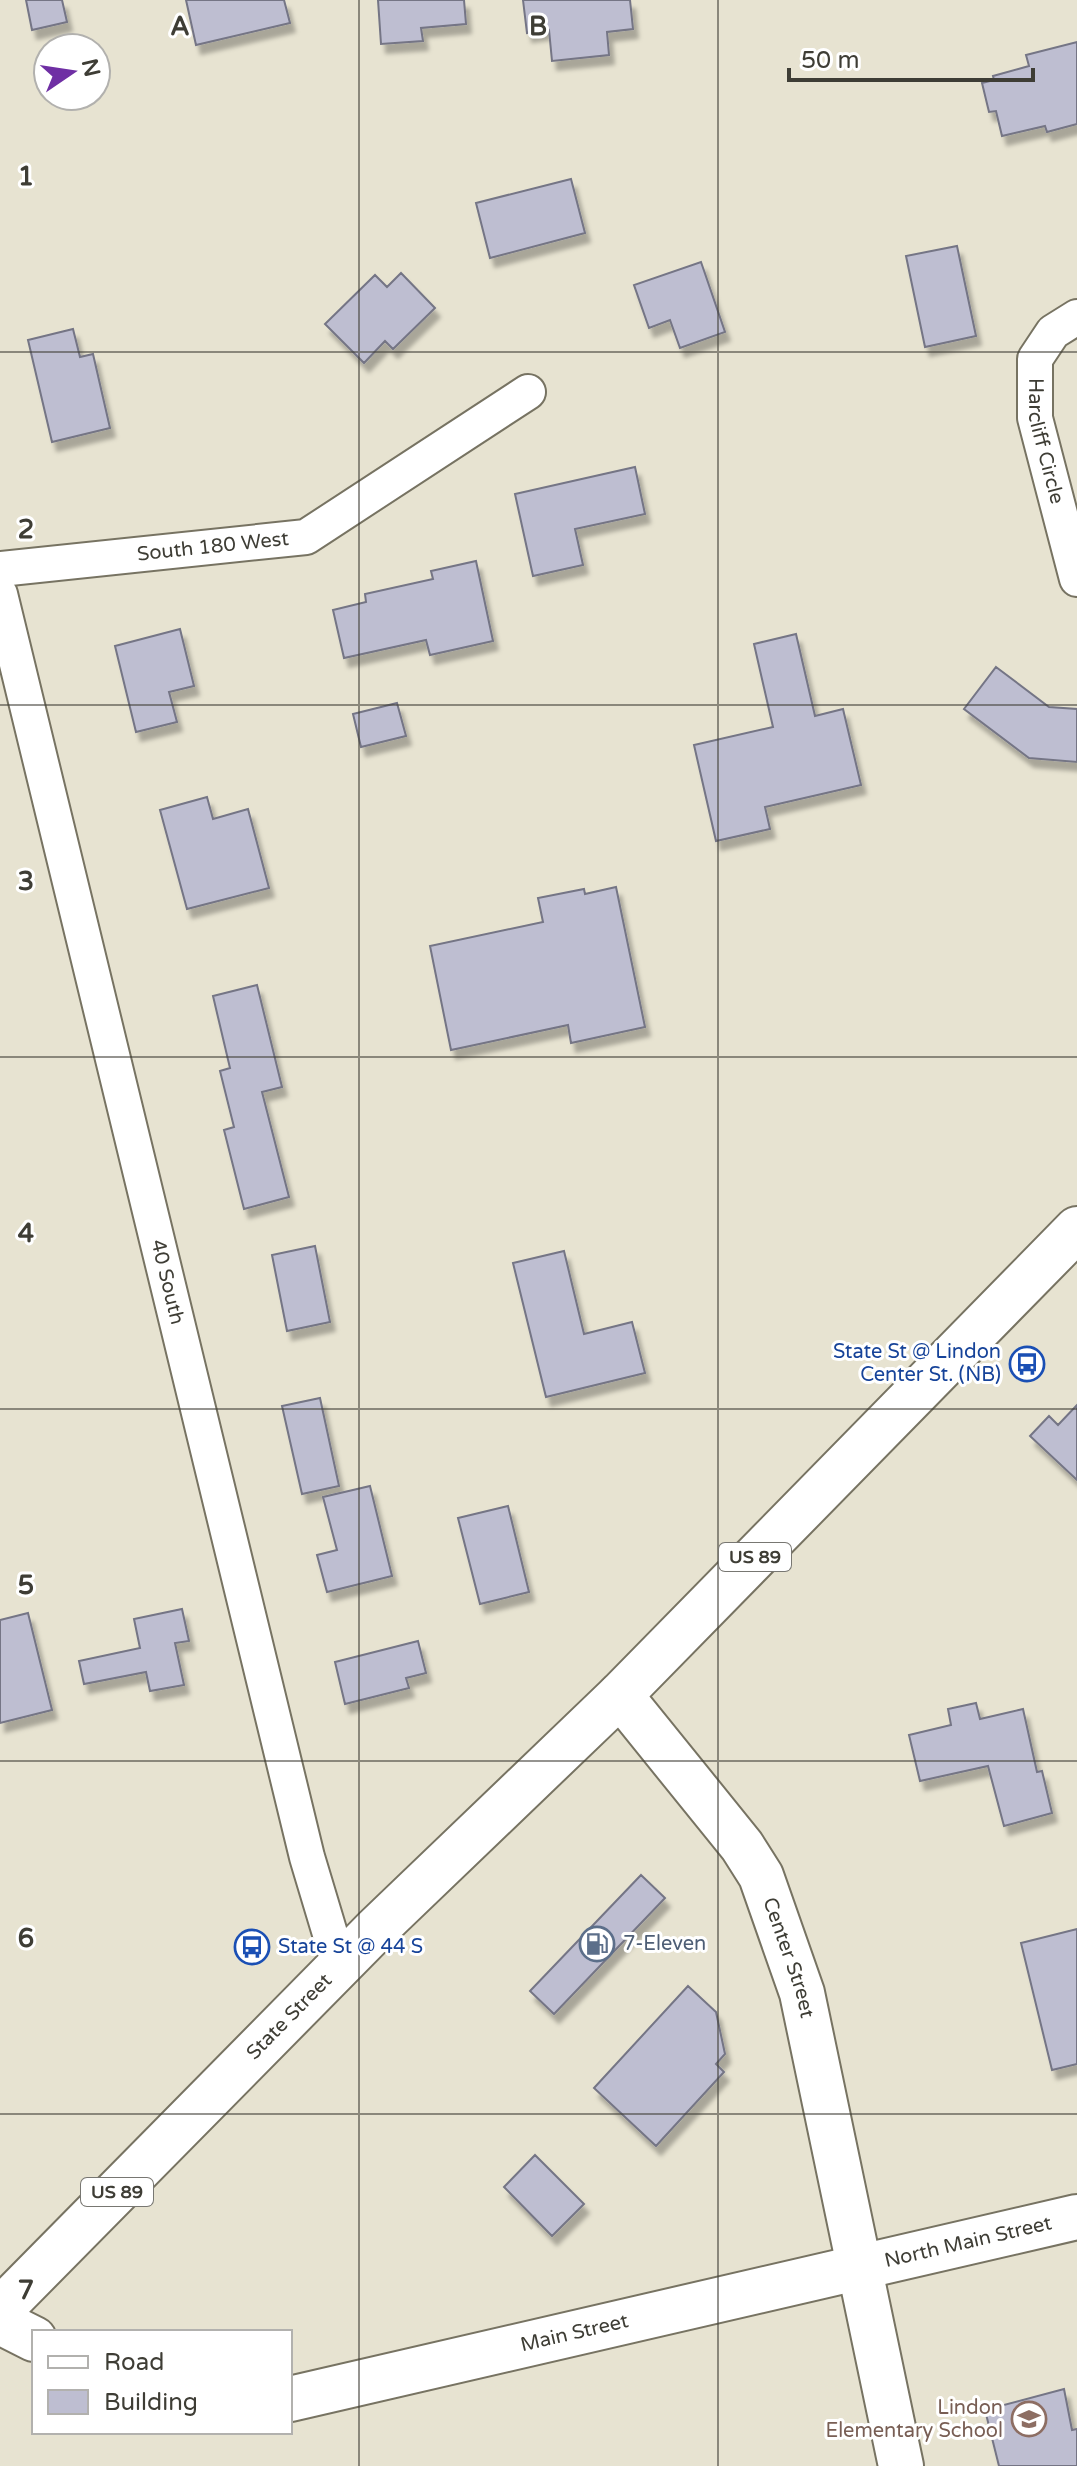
<svg xmlns="http://www.w3.org/2000/svg" width="1077" height="2466" viewBox="0 0 1077 2466" font-family="'Varela Round',sans-serif">
<style>
.building{fill:#bebed1;stroke:#747585;stroke-width:2;filter:url(#shadow)}
.lines{fill:none;stroke-linecap:round;stroke-linejoin:round}
.minor-casing{stroke:#777362;stroke-width:38}
.tertiary-casing{stroke:#777362;stroke-width:48}
.primary-casing{stroke:#777362;stroke-width:48}
.minor{stroke:#fff;stroke-width:34}
.tertiary{stroke:#fff;stroke-width:44}
.primary{stroke:#fff;stroke-width:44}
.grid{fill:none;stroke:#3e3d35;stroke-width:2;stroke-opacity:0.55}
.labels{text-anchor:middle;dominant-baseline:central;stroke-width:6;stroke-linejoin:round;paint-order:stroke}
.shield{fill:#fff;stroke:#787772;stroke-width:2}
.shield-label{font-size:18px;font-weight:bold;fill:#3e3d35}
.street-label{font-size:20px;fill:#3e3d35;stroke:#fff}
.transit-label{font-size:20px;fill:#164399;stroke:#fff;text-anchor:end}
.service-label{font-size:20px;fill:#4e5e75;stroke:#fff;text-anchor:start}
.education-label{font-size:20px;fill:#785e54;stroke:#fff;text-anchor:end}
.grid-label{font-size:26px;text-anchor:middle;font-weight:bold;fill:#3e3d35;stroke:#fff;stroke-width:6;stroke-linejoin:round;paint-order:stroke}
</style>
<defs>
<filter id="shadow"><feDropShadow dx="5" dy="9" stdDeviation="2" flood-color="#0004"/></filter>
</defs>
<rect width="100%" height="100%" fill="#e7e3d1"/>
<path class="building" d="M 26,0 L 62,0 L 67,22 L 32,30 Z
M 186,0 L 284,0 L 290,23 L 196,45 Z
M 378,0 L 464,0 L 466,24 L 421,28 L 423,41 L 381,44 Z
M 523,0 L 630,0 L 633,29 L 607,32 L 609,55 L 552,61 L 549,30 L 527,33 Z
M 1077,42 L 1077,124 L 1047,132 L 1045,126 L 1002,136 L 996,111 L 989,112 L 982,83 L 994,80 L 993,76 L 1029,66 L 1026,55 Z
M 571,179 L 585,233 L 490,258 L 476,203 Z
M 957,246 L 976,336 L 925,347 L 906,256 Z
M 701,262 L 725,332 L 680,348 L 670,320 L 649,328 L 634,285 Z
M 401,273 L 435,308 L 393,349 L 385,341 L 364,363 L 325,324 L 375,275 L 387,287 Z
M 73,329 L 80,357 L 93,354 L 110,428 L 52,442 L 28,340 Z
M 635,467 L 645,514 L 575,529 L 583,565 L 533,576 L 515,494 Z
M 476,561 L 493,641 L 430,655 L 426,640 L 344,658 L 333,610 L 366,602 L 365,594 L 433,579 L 431,571 Z
M 180,629 L 194,686 L 169,692 L 177,722 L 136,732 L 115,646 Z
M 796,634 L 815,716 L 843,709 L 861,785 L 765,807 L 770,829 L 716,841 L 694,745 L 773,727 L 754,644 Z
M 996,667 L 1049,707 L 1077,709 L 1077,762 L 1029,758 L 964,709 Z
M 397,703 L 406,736 L 361,747 L 353,714 Z
M 207,797 L 213,819 L 248,809 L 269,888 L 187,909 L 160,810 Z
M 616,887 L 645,1027 L 571,1043 L 568,1025 L 451,1050 L 430,946 L 543,922 L 538,898 L 584,889 L 585,894 Z
M 257,985 L 282,1087 L 262,1092 L 289,1197 L 244,1209 L 224,1130 L 234,1127 L 220,1071 L 230,1068 L 213,996 Z
M 315,1246 L 330,1322 L 287,1331 L 272,1255 Z
M 564,1251 L 584,1334 L 632,1322 L 645,1373 L 546,1397 L 513,1263 Z
M 320,1398 L 339,1486 L 302,1494 L 282,1406 Z
M 1077,1405 L 1077,1480 L 1030,1436 L 1049,1416 L 1058,1425 Z
M 370,1486 L 392,1576 L 327,1592 L 317,1555 L 337,1550 L 323,1497 Z
M 508,1506 L 529,1592 L 480,1604 L 458,1518 Z
M 182,1609 L 189,1641 L 175,1643 L 184,1685 L 150,1691 L 146,1672 L 84,1684 L 79,1661 L 140,1648 L 134,1619 Z
M 28,1613 L 52,1710 L 0,1723 L 0,1620 Z
M 418,1641 L 426,1673 L 406,1678 L 409,1688 L 345,1704 L 335,1662 Z
M 976,1703 L 980,1719 L 1023,1709 L 1037,1772 L 1042,1771 L 1052,1813 L 1004,1826 L 988,1766 L 920,1781 L 909,1735 L 951,1725 L 948,1709 Z
M 641,1875 L 665,1898 L 554,2014 L 530,1991 Z
M 1077,1929 L 1077,2064 L 1052,2070 L 1021,1943 Z
M 688,1986 L 716,2012 L 725,2054 L 716,2064 L 724,2072 L 656,2146 L 594,2088 Z
M 535,2155 L 584,2204 L 552,2236 L 504,2187 Z
M 1064,2389 L 1072,2430 L 1077,2429 L 1077,2466 L 999,2466 L 985,2410 Z"/>
<g class="lines">
<g class="minor-casing">
<g id="minor">
<path id="s1" d="M 1077,317 L 1053,332 L 1035,359 L 1035,418 L 1077,579"/>
<path id="s2" d="M 0,569 L 306,537 L 528,392"/>
<path id="s3" d="M 0,594 L 307,1857 L 340,1967"/>
</g>
</g>
<g class="tertiary-casing">
<g id="tertiary">
<path id="s4" d="M 620,1695 L 742,1846 L 761,1876 L 802,1993 L 901,2466"/>
<path d="M 0,2322 L 34,2339"/>
<path id="s5" d="M 290,2399 L 1077,2217"/>
</g>
</g>
<g class="primary-casing">
<g id="primary">
<path id="s6" d="M 0,2310 L 375,1930 L 620,1695 L 1077,1229"/>
</g>
</g>
<use href="#minor" class="minor"/>
<use href="#tertiary" class="tertiary"/>
<use href="#primary" class="primary"/>
</g>
<path class="grid" d="M 359,0 L 359,2466M 718,0 L 718,2466M 0,352 L 1077,352M 0,705 L 1077,705M 0,1057 L 1077,1057M 0,1409 L 1077,1409M 0,1761 L 1077,1761M 0,2114 L 1077,2114"/>
<defs>
<g id="bus-ring" transform="scale(1.8)"><circle r="9.5" fill="#fff" stroke="#1a4fb4" stroke-width="1.5"/><path d="M-5-6H5V4H4V6H2V4H-2V6H-4V4H-5ZM-3.5-4V0h7V-4ZM-3.5 1.2v1.5H-2V1.2ZM2 1.2v1.5H3.5V1.2Z" fill="#1a4fb4"/></g>
<g id="fuel-ring" transform="scale(1.8)"><circle r="9.5" fill="#fff" stroke="#5c6f8a" stroke-width="1.5"/><path d="M-5.5-6h7V0h2V4h1.3V-2.5L3-4.5l.8-.8L6-3V5H2.5V1h-1V6h-7ZM-4.2-4.7v3.2H.2V-4.7Z" fill="#5c6f8a"/></g>
<g id="school-ring" transform="scale(1.8)"><circle r="9.5" fill="#fff" stroke="#8d6e63" stroke-width="1.5"/><path d="M0-5L7-2L0 1L-7-2ZM-4 1L0 2.5L4 1V4Q0 6-4 4Z" fill="#8d6e63"/></g>
</defs>
<g fill-rule="evenodd">
<use href="#bus-ring" x="1027" y="1364"/>
<use href="#fuel-ring" x="597" y="1944"/>
<use href="#bus-ring" x="252" y="1947"/>
<use href="#school-ring" x="1029" y="2419"/>
</g>
<g class="labels">
<g class="shield">
<rect x="719" y="1543" width="72" height="28" rx="6"/>
<rect x="81" y="2178" width="72" height="28" rx="6"/>
</g>
<g class="shield-label">
<text x="755" y="1557">US 89</text>
<text x="117" y="2192">US 89</text>
</g>
<g class="street-label">
<text stroke="none"><textPath href="#s1" startOffset="144">Harcliff Circle</textPath></text>
<text stroke="none"><textPath href="#s2" startOffset="214">South 180 West</textPath></text>
<text stroke="none"><textPath href="#s3" startOffset="708">40 South</textPath></text>
<text stroke="none"><textPath href="#s4" startOffset="316">Center Street</textPath></text>
<text stroke="none"><textPath href="#s6" startOffset="412">State Street</textPath></text>
<text stroke="none"><textPath href="#s5" startOffset="696">North Main Street</textPath></text>
<text stroke="none"><textPath href="#s5" startOffset="292">Main Street</textPath></text>
</g>
<g class="transit-label">
<text x="1001" y="1352">State St @ Lindon<tspan x="1001" dy="23">Center St. (NB)</tspan></text>
<text x="278" y="1947" text-anchor="start">State St @ 44 S</text>
</g>
<g class="service-label">
<text x="623" y="1944">7-Eleven</text>
</g>
<g class="education-label">
<text x="1003" y="2408">Lindon<tspan x="1003" dy="23">Elementary School</tspan></text>
</g>
</g>
<g class="grid-label">
<text x="180" y="35">A</text>
<text x="538" y="35">B</text>
<text x="26" y="185">1</text>
<text x="26" y="538">2</text>
<text x="26" y="890">3</text>
<text x="26" y="1242">4</text>
<text x="26" y="1594">5</text>
<text x="26" y="1947">6</text>
<text x="26" y="2299">7</text>
</g>
<rect x="32" y="2330" width="260" height="104" fill="#ffffff" stroke="#b2b1ae" stroke-width="2"/>
<rect x="48" y="2356" width="40" height="12" fill="#ffffff" stroke="#b2b1ae" stroke-width="2"/>
<text x="104" y="2370" font-size="24" fill="#3e3d35">Road</text>
<rect x="48" y="2390" width="40" height="24" fill="#bebed1" stroke="#b2b1ae" stroke-width="2"/>
<text x="104" y="2410" font-size="24" fill="#3e3d35">Building</text>
<g transform="translate(72 72) rotate(77)"><circle r="38" fill="#ffffff" stroke="#b2b1ae" stroke-width="2"/>
<path d="M0-6L14 30L0 20L-14 30Z" fill="#6f2fa4"/>
<text y="-12" font-size="22" font-weight="bold" text-anchor="middle" fill="#3e3d35">N</text>
</g>
<path d="M789 68v12h244v-12" fill="none" stroke="#3e3d35" stroke-width="4"/>
<text x="801" y="68" font-size="24" fill="#3e3d35" stroke="#ffffff" stroke-width="6" paint-order="stroke">50 m</text>
</svg>
